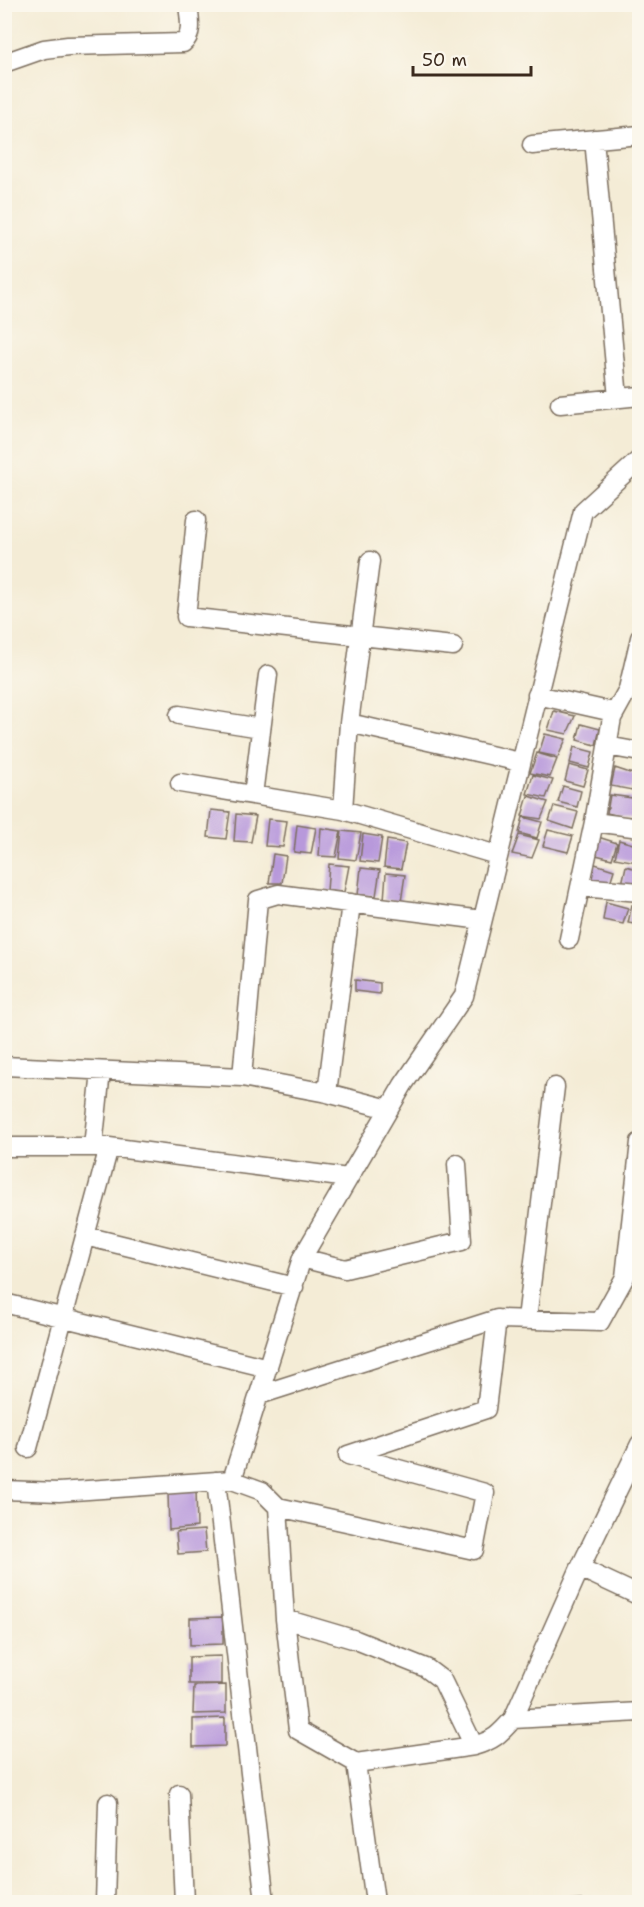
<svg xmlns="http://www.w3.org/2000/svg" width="644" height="1907" viewBox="0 0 644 1907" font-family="'Shantell Sans',sans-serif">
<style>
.building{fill:#b899db}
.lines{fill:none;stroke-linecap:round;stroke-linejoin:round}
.minor-casing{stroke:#7c6e5e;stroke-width:21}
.minor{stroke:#fff;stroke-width:18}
</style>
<rect width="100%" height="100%" fill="#fbf7ec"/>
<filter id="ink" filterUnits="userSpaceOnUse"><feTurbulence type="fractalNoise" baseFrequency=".0167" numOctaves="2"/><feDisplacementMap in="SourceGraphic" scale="12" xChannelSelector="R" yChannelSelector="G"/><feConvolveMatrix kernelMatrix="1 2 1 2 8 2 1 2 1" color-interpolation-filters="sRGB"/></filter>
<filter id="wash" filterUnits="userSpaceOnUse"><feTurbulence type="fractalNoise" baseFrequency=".008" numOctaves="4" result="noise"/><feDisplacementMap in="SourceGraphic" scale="24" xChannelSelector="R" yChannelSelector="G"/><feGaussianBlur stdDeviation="1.35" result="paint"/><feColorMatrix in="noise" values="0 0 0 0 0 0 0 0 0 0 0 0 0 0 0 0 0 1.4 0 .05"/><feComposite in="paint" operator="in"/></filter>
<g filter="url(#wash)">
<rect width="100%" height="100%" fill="#f4ecd6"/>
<g id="blocks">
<path class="building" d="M 554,711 L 575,716 L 567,734 L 548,730 Z
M 581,724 L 600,729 L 596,745 L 577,740 Z
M 545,734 L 566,739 L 558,757 L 539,753 Z
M 574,747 L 593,752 L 589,768 L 570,763 Z
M 537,753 L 557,759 L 550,777 L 530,773 Z
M 569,765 L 588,770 L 583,786 L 565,781 Z
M 615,768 L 636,775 L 632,790 L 611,786 Z
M 533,775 L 553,780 L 546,798 L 527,794 Z
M 563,786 L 581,791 L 577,807 L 558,802 Z
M 610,795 L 640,799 L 639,821 L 607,813 Z
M 528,796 L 548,802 L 541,819 L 522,816 Z
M 554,806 L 578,812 L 573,829 L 549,821 Z
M 211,810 L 230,812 L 226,839 L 208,837 Z
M 236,814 L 256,816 L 251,842 L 234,841 Z
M 523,817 L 542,822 L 537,838 L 519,833 Z
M 268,819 L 287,821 L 283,847 L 265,846 Z
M 297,825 L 316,828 L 311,854 L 294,852 Z
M 321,828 L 341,831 L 336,857 L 319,856 Z
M 548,830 L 573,836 L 568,852 L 543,846 Z
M 342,831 L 361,833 L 356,860 L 339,858 Z
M 363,834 L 382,837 L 378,863 L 360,861 Z
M 519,835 L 539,840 L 532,858 L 512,854 Z
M 595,836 L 617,843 L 612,859 L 592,854 Z
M 387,840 L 406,843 L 401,869 L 384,867 Z
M 619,840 L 640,846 L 636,862 L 615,858 Z
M 273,854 L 286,856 L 282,883 L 269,883 Z
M 592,863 L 614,870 L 609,886 L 589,881 Z
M 329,864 L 349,866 L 344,892 L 327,891 Z
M 626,866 L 640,870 L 640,888 L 622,884 Z
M 361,868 L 380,870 L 376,896 L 358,895 Z
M 386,873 L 405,875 L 401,902 L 384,900 Z
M 606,902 L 628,908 L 623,924 L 603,920 Z
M 632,905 L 640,907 L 640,925 L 628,923 Z
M 355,980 L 380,983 L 380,994 L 355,991 Z
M 196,1489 L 197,1527 L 169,1530 L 168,1492 Z
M 204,1530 L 206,1552 L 178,1554 L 176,1532 Z
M 223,1617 L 223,1644 L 190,1645 L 190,1618 Z
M 221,1656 L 221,1684 L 189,1684 L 189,1657 Z
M 226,1685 L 226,1713 L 193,1714 L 194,1686 Z
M 225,1718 L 225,1746 L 193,1747 L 193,1719 Z
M 635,1780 L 640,1780 L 640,1805 L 636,1805 Z
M 615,1898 L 616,1902 L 588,1902 L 587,1900 Z
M 583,1900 L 583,1902 L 567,1902 L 567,1901 Z"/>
</g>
</g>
<g filter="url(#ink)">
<use href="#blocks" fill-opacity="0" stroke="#7c6e5e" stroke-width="1.5"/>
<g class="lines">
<g class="minor-casing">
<path id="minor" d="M 4,63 L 44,49 L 68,46 L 183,43 C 194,34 189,17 188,4
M 594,139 L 618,398
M 532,145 L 640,135
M 560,404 L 640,396
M 196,520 L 186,617 L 453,646
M 537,695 L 613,712 L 594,822 L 569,939
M 179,715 L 261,728
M 612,718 L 628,689 L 640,638
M 349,723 L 520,762
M 607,746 L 640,752
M 180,783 L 343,810 L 497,855
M 253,795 L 268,675
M 343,810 L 349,723 L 370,561
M 594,822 L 640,828
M 580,887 L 640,892
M 4,1066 L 242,1077 L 327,1093 L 389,1109
M 242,1077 L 258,900 L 278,894 L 482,920
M 327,1093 L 351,903
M 4,1147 L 109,1147 L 348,1178
M 93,1147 L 101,1071
M 85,1236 L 294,1287
M 302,1258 L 345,1269 L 462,1241 L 457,1164
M 4,1303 L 268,1368
M 527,1319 L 555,1087
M 259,1395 L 497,1319 L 600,1322 L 625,1277 L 640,1142
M 28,1448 L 109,1147
M 232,1480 L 262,1491 L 278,1507 L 285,1619 L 356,1640 L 426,1668 L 442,1680 L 474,1746
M 216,1481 L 265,1902
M 4,1490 L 59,1492 L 232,1480 L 302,1258 L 403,1085 L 464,996 L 583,511 L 640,459
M 278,1507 L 474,1550 L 485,1493 L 348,1455 L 486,1409 L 497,1319
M 580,1568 L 640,1596
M 285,1619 L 298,1730 L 356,1763 L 375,1902
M 513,1719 L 640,1712
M 356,1763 L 474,1746 C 494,1740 499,1735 513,1719 L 580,1568 L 640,1444
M 179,1794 L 184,1902
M 105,1902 L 108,1803"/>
</g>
<use href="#minor" class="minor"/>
</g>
</g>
<rect width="644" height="1907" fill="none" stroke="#fbf7ec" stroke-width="24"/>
<path d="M413 66v9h118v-9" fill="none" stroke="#3b2a1e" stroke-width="3"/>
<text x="422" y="66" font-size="18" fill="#3b2a1e" stroke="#fbf7ec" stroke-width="4.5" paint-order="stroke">50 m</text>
</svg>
